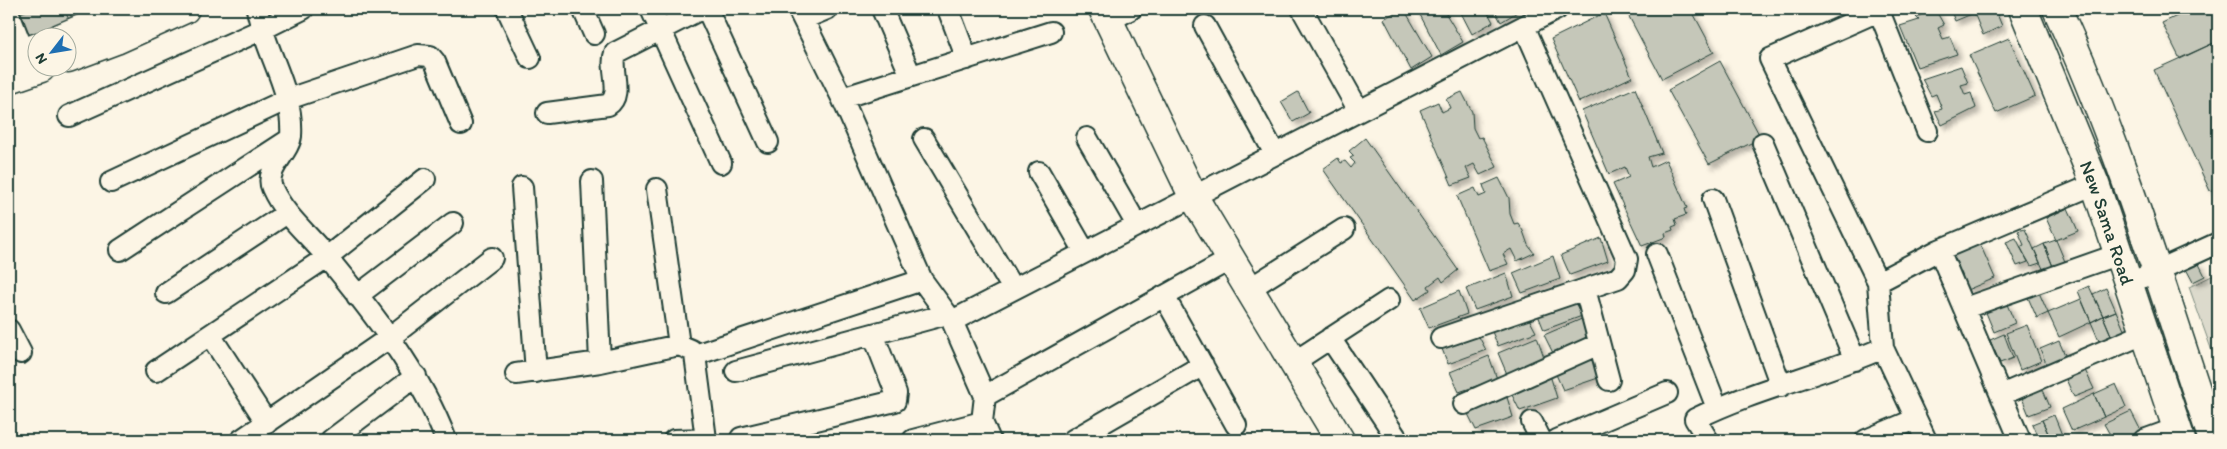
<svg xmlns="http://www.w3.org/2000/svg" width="2227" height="449" viewBox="0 0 2227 449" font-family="Itim,sans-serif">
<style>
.green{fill:#dcdacc;stroke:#7e8c80}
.building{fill:#c5c7b9;stroke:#1f3d34;filter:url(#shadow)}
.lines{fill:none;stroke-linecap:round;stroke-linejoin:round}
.street-casing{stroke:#1f3d34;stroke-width:24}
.secondary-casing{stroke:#1f3d34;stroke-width:31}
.street{stroke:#fcf5e5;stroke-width:20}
.secondary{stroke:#fcf5e5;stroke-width:28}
.labels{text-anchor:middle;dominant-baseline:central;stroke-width:4;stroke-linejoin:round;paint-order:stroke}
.street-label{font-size:19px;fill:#1f3d34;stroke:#fcf5e5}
</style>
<defs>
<filter id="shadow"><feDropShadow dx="4.5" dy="4.5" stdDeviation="2.5" flood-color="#0004"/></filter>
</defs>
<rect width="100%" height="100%" fill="#fcf5e5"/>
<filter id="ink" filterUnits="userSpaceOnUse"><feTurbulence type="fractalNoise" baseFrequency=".02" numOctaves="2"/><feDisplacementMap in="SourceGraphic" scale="10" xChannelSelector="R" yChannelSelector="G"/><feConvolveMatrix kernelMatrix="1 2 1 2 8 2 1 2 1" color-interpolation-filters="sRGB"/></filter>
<g filter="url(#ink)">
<path class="green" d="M 2218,273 L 2218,368 L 2189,287 Z"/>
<path class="building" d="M 30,9 L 64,9 L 70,22 L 47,32 L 48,36 L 29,44 L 16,15 Z
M 68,9 L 102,9 L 73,21 Z
M 1400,9 L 1404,9 L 1432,57 L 1411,70 L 1384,19 Z
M 1417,9 L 1443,9 L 1463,42 L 1441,55 Z
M 1459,9 L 1486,9 L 1493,22 L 1472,34 Z
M 1494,9 L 1522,9 L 1501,22 Z
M 1625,9 L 1691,9 L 1714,52 L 1662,79 Z
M 1935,9 L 1944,25 L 1938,28 L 1943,39 L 1950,37 L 1957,54 L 1917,67 L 1900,26 L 1919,20 L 1916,17 Z
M 1950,9 L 1995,9 L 2002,26 L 1983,35 L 1974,13 L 1955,21 Z
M 2192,9 L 2218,9 L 2218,41 L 2180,59 L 2162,23 Z
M 1604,13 L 1632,77 L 1579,102 L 1551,39 Z
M 2009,38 L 2035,96 L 1996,113 L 1969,55 Z
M 2218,41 L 2218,187 L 2210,191 L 2154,70 Z
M 1720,61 L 1761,138 L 1709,164 L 1668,90 Z
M 1961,66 L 1968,83 L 1961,85 L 1965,95 L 1971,93 L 1976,108 L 1942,125 L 1935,111 L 1942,109 L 1936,94 L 1931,96 L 1922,79 Z
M 1635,88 L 1662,153 L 1648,157 L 1651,167 L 1666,160 L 1687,208 L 1684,209 L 1686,215 L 1675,219 L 1677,225 L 1672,227 L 1673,230 L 1665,233 L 1666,237 L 1642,246 L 1613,184 L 1629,177 L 1625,167 L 1609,174 L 1582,111 Z
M 1298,92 L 1309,113 L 1293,122 L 1281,102 Z
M 1462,92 L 1472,112 L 1473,128 L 1478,138 L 1482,137 L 1497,167 L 1480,175 L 1474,164 L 1466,168 L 1471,178 L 1452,185 L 1420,110 L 1438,102 L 1442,112 L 1450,108 L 1446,99 Z
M 1365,138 L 1458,270 L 1443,282 L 1440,277 L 1428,286 L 1430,290 L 1415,300 L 1323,169 L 1338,158 L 1341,163 L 1345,161 L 1351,168 L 1355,163 L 1350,158 L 1354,156 L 1349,151 Z
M 1499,178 L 1509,198 L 1510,214 L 1514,224 L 1518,223 L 1523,231 L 1528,245 L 1534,253 L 1517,261 L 1511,249 L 1503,254 L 1508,264 L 1489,271 L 1457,196 L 1475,188 L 1479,197 L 1486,194 L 1483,185 Z
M 2068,208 L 2078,231 L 2056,240 L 2046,218 Z
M 2025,229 L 2040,263 L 2031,266 L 2020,247 L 2024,245 L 2018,231 Z
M 1601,238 L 1608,261 L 1570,275 L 1561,255 Z
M 2016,238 L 2028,262 L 2017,266 L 2006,242 Z
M 2056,240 L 2066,264 L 2054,269 L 2044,244 Z
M 1980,244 L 1995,278 L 1967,290 L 1953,256 Z
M 2044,244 L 2054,269 L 2045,273 L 2034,249 Z
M 1553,256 L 1560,279 L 1522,293 L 1513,273 Z
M 2198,262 L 2205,276 L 2193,282 L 2186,269 Z
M 1506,273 L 1513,296 L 1475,310 L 1466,289 Z
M 2089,286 L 2103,316 L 2091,322 L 2078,291 Z
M 2037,288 L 2048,313 L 2037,318 L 2026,293 Z
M 2106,288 L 2116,311 L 2103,316 L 2093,294 Z
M 1459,291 L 1467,314 L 1429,328 L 1420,308 Z
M 1572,297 L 1582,316 L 1544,330 L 1536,310 Z
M 2081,299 L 2091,322 L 2059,337 L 2048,313 Z
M 2006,302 L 2015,323 L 1994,332 L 1985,310 Z
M 2116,311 L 2127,337 L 2114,342 L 2103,316 Z
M 1526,313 L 1536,332 L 1498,346 L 1490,327 Z
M 2103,316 L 2114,342 L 2102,348 L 2091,322 Z
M 1584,318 L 1591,341 L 1554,355 L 1544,335 Z
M 2027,325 L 2041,361 L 2020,370 L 2006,333 Z
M 1476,331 L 1486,350 L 1448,364 L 1440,344 Z
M 2004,334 L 2013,358 L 2000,363 L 1990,340 Z
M 1537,337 L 1545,360 L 1507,374 L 1498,353 Z
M 2059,341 L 2068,362 L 2049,370 L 2040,349 Z
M 1593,353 L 1601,377 L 1563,390 L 1554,370 Z
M 1489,356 L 1497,379 L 1459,392 L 1450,372 Z
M 2084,368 L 2094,389 L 2074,397 L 2065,377 Z
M 1550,375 L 1557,398 L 1520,411 L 1510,391 Z
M 2116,384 L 2126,407 L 2104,417 L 2094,394 Z
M 2041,385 L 2050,407 L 2029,415 L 2020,393 Z
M 1506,394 L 1513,417 L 1476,430 L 1466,410 Z
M 2094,394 L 2104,417 L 2072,431 L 2062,409 Z
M 2131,411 L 2142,433 L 2128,440 L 2113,440 L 2104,424 Z
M 2054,415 L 2064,440 L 2051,440 L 2042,420 Z
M 2042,420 L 2051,440 L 2039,440 L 2032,424 Z"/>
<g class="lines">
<g class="street-casing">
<path id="street" d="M 257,9 C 265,52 294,91 291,136 C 289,153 264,170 272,188 C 284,215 308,234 326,256 C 371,310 422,375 446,440
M 507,9 L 530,58
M 583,9 L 594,34
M 651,9 L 721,163
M 707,9 L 768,142
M 798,9 L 842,98 L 922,280 L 952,321 L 985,396 L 982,422 L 990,440
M 882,9 L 911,76
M 948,9 L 967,59
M 1302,9 L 1359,111
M 1879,11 L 1927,131
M 9,14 L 29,65
M 803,19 L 827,9
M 1109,21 L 1131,9
M 1205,26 L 1275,154
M 842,98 L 1051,32
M 547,113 L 608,105 C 624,95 609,68 615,53 L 701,9
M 69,116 L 261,30 L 303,9
M 1087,138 L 1137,225
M 924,139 L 1013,289
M 1763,143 L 1855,360
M 1039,172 L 1085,252
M 592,181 L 600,362
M 111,182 L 288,99 L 418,55 L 430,56 L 435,62 L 461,124
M 522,187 L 536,372
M 657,189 L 679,345
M 1713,199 L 1781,386
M 120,250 L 290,139
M 1939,250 L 2020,440
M 1657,254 L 1717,408
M 1878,282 L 1770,59 L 1883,9
M 2128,284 L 2218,243
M 1249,289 L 1344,229
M 1585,289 L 1609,380
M 166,293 L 287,213
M 357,296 L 453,223
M 1164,296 L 1236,425
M 1965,308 L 2119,254
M 952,321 L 1557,9
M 9,330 L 21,353
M 210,335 L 267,423
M 1330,338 L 1398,440
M 1441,338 L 1618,278 L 1625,270 L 1627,259 L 1524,26
M 1294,362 L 1389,300
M 156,371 L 327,257 L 425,179
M 736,371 L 947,314
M 516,374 L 600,362 L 679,345 L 691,350 L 695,355 L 922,280
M 2001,395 L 2146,333
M 985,396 L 1231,259
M 1464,404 L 1599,344
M 1532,422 L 1541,440
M 741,438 L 895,401 L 896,393 L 873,334
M 241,440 L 389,338 L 492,258
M 331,440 L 416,376
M 674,440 L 706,439 L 695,355
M 913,440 L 982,422
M 1073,440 L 1203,365
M 1557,440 L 1667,393
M 1708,440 L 1695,419 C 1755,389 1822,375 1883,348
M 1866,440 L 1916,419
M 1926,440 L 1883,348 L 1878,282 L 1939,250 L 2095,184
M 2144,440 L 2177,428"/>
</g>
<g class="secondary-casing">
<g id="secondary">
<path d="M 1103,9 L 1193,196 L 1340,440"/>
<path id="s1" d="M 2023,9 L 2095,184 L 2181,440"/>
<path d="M 2057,9 C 2121,147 2164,296 2213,440"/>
<path d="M 60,38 L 129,9"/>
<path d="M 68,58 L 116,40 L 185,9"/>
<path d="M 9,59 L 38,47"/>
<path d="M 9,79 L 41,68"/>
</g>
</g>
<use href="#street" class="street"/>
<use href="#secondary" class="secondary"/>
</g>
</g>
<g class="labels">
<g class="street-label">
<text stroke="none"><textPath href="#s1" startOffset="230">New Sama Road</textPath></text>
</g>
</g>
<rect width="2227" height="449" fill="none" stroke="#fcf5e5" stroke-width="30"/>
<rect x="15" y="15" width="2197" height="419" fill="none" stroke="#1f3d34" stroke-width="2" filter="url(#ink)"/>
<g transform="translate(52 52) rotate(239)"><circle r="24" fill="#fcf5e5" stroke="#a4ab9e"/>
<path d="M0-4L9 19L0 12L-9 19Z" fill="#1f6fb2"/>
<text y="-8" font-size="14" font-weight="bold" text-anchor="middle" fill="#1f3d34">N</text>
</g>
</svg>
